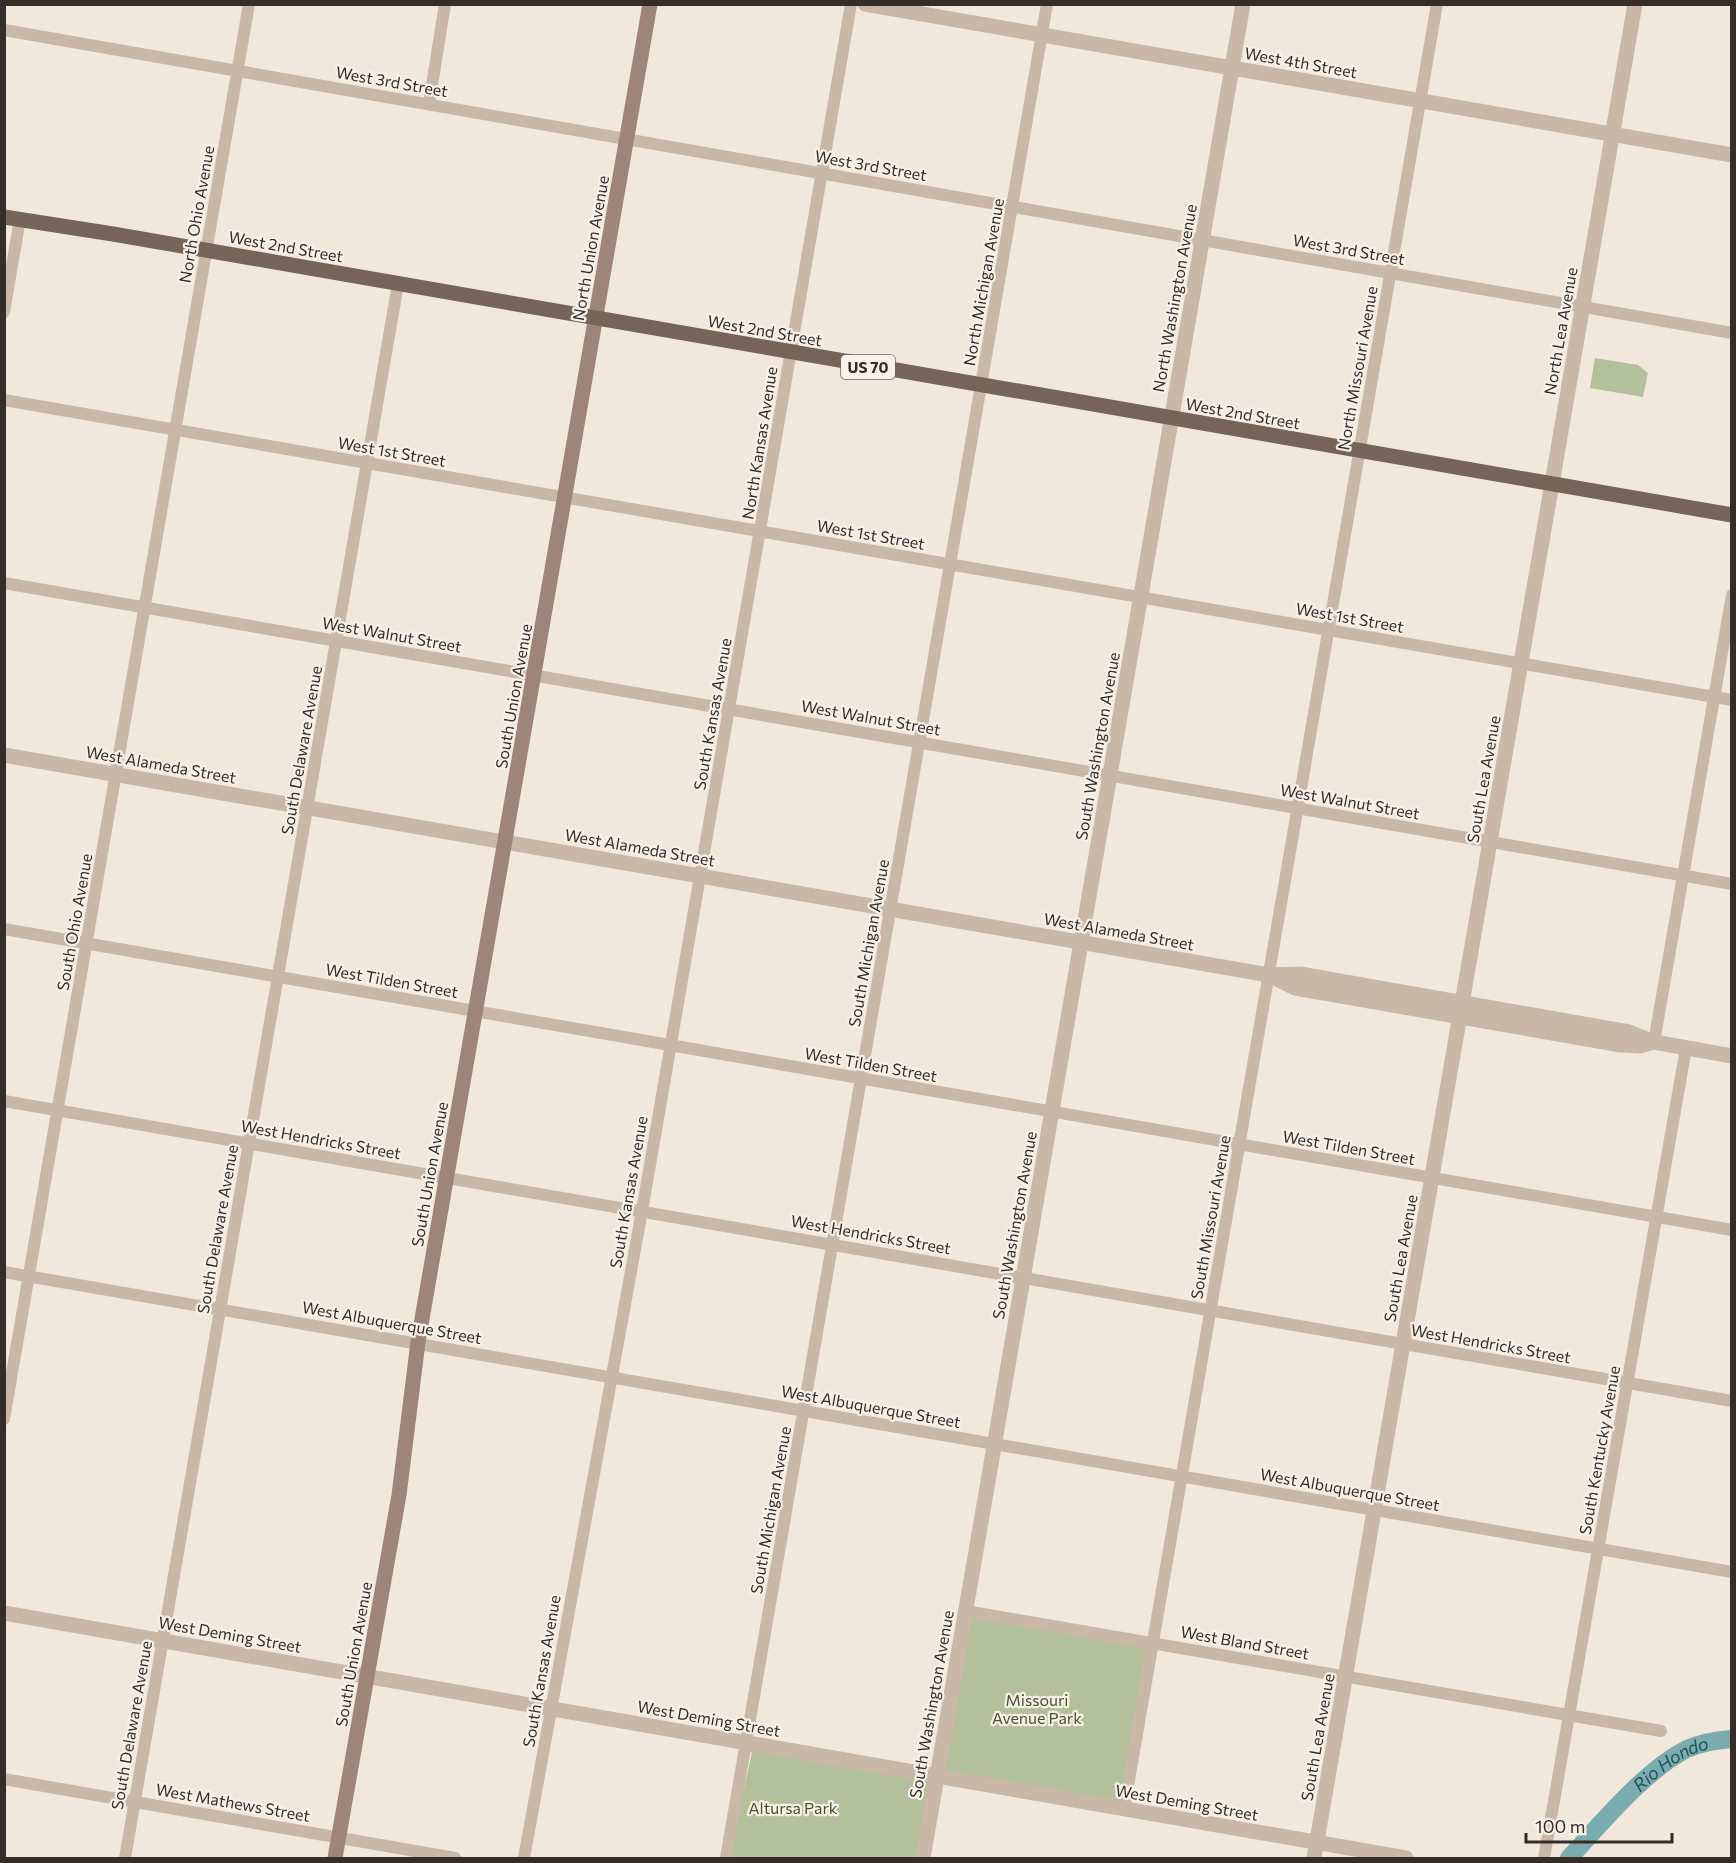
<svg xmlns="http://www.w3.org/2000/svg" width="1736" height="1863" viewBox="0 0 1736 1863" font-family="Commissioner,sans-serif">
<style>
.green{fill:#b3c09b}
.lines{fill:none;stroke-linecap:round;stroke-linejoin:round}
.river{stroke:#7aabae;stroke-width:18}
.minor{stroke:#c9b7a7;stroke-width:12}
.tertiary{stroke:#c9b7a7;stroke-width:15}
.secondary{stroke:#9d8679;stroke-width:15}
.primary{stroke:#776459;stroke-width:15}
.labels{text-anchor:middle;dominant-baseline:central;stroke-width:4.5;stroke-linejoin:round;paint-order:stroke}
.shield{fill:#f9f1e7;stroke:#706761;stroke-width:1.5}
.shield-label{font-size:15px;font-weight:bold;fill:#362c28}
.street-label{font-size:16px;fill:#362c28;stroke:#f9f1e7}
.park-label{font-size:16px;fill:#44532c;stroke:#f9f1e7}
.water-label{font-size:18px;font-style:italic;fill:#1e5256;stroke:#f9f1e7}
</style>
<rect width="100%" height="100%" fill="#f1e7db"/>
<path class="green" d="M 1595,358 L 1638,365 L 1648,373 L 1643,397 L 1590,388 Z
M 966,1611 L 1153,1643 L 1124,1809 L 937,1776 Z
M 745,1747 L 931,1779 L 918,1858 L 728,1858 L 752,1753 Z"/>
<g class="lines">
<path class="river" id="s1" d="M 1569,1858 C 1601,1824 1645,1770 1687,1749 C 1701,1743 1716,1740 1732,1739"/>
<path class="minor" d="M 4,30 L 1732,333
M 429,104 L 445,4
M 4,312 L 20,219
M 4,400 L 1732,700
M 4,583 L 1732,884
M 4,929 L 1732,1230
M 1654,1042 L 1732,595
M 4,1101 L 1732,1401
M 4,1272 L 1732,1572
M 4,1419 L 249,4
M 966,1611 L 1661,1731
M 4,1779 L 455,1858
M 1124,1809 L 1437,4
M 125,1858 L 398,284
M 524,1858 L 642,1211 L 851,4
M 726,1858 L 1047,4
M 1544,1858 L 1686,1048"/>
<path class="tertiary" d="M 865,4 L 1732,155
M 4,755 L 1269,975 L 1300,974 L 1629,1032 L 1654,1042 L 1732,1056
M 1269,975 L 1295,988 L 1621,1045 L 1640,1046 L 1654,1042
M 4,1613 L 1406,1858
M 923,1858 L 1243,4
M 1314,1858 L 1635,4"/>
<path class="secondary" d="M 335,1858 L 399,1495 L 418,1342 L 650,4"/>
<path class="primary" d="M 4,217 L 113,234 L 1732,515"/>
</g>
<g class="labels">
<rect class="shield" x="841" y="355" width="54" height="24" rx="4.5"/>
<g class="shield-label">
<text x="868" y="367">US 70</text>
</g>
<g class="street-label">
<text transform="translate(1301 62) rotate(10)">West 4th Street</text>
<text transform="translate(392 81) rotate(10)">West 3rd Street</text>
<text transform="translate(871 165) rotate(10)">West 3rd Street</text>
<text transform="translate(196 214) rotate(-80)">North Ohio Avenue</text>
<text transform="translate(286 246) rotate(10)">West 2nd Street</text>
<text transform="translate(590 248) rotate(-80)">North Union Avenue</text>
<text transform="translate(1349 249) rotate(10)">West 3rd Street</text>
<text transform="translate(983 282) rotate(-80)">North Michigan Avenue</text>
<text transform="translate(1174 298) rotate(-80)">North Washington Avenue</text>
<text transform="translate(765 330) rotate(10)">West 2nd Street</text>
<text transform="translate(1560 331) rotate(-80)">North Lea Avenue</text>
<text transform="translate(1357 368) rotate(-80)">North Missouri Avenue</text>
<text transform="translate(1243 413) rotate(10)">West 2nd Street</text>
<text transform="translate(759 443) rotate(-81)">North Kansas Avenue</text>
<text transform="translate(392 451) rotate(10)">West 1st Street</text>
<text transform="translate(871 534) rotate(10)">West 1st Street</text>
<text transform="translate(1350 617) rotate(10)">West 1st Street</text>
<text transform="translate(392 634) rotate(10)">West Walnut Street</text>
<text transform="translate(513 696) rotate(-80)">South Union Avenue</text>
<text transform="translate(712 714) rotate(-80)">South Kansas Avenue</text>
<text transform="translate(871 717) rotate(10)">West Walnut Street</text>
<text transform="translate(1097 746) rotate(-80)">South Washington Avenue</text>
<text transform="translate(301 750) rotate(-80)">South Delaware Avenue</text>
<text transform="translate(161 764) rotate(10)">West Alameda Street</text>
<text transform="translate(1483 779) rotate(-80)">South Lea Avenue</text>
<text transform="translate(1350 801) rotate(10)">West Walnut Street</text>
<text transform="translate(640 847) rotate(10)">West Alameda Street</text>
<text transform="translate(74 922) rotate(-80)">South Ohio Avenue</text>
<text transform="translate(1119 931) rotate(10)">West Alameda Street</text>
<text transform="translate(868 943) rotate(-80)">South Michigan Avenue</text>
<text transform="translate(392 980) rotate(10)">West Tilden Street</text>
<text transform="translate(871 1064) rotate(10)">West Tilden Street</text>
<text transform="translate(321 1139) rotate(10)">West Hendricks Street</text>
<text transform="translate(1349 1147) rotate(10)">West Tilden Street</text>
<text transform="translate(429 1174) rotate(-80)">South Union Avenue</text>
<text transform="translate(628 1192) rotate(-80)">South Kansas Avenue</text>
<text transform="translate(1210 1217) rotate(-80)">South Missouri Avenue</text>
<text transform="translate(1014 1225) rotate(-80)">South Washington Avenue</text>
<text transform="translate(217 1229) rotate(-80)">South Delaware Avenue</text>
<text transform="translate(871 1234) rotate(10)">West Hendricks Street</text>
<text transform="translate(1400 1258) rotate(-80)">South Lea Avenue</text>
<text transform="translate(392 1322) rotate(10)">West Albuquerque Street</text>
<text transform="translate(1491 1343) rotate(10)">West Hendricks Street</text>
<text transform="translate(871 1406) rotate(10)">West Albuquerque Street</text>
<text transform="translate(1599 1450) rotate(-80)">South Kentucky Avenue</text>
<text transform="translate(1350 1489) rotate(10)">West Albuquerque Street</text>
<text transform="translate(770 1510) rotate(-80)">South Michigan Avenue</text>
<text transform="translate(230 1634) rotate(10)">West Deming Street</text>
<text transform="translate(1245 1642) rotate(10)">West Bland Street</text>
<text transform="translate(353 1654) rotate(-80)">South Union Avenue</text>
<text transform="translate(541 1671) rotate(-80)">South Kansas Avenue</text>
<text transform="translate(931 1704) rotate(-80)">South Washington Avenue</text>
<text transform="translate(709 1718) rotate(10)">West Deming Street</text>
<text transform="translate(131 1725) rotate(-80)">South Delaware Avenue</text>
<text transform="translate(1317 1737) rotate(-80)">South Lea Avenue</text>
<text transform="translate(233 1802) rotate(10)">West Mathews Street</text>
<text transform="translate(1187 1802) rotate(10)">West Deming Street</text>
</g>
<g class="park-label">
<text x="1037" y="1699">Missouri<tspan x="1037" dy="18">Avenue Park</tspan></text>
<text x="793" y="1807">Altursa Park</text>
</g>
<g class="water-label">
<text stroke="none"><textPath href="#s1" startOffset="140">Rio Hondo</textPath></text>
</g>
</g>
<rect width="1736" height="1863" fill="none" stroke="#362c28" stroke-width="12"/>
<path d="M1526 1833v9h146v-9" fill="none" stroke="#362c28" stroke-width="3"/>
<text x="1535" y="1833" font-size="18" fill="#362c28" stroke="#f9f1e7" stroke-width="4.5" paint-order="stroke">100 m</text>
</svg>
